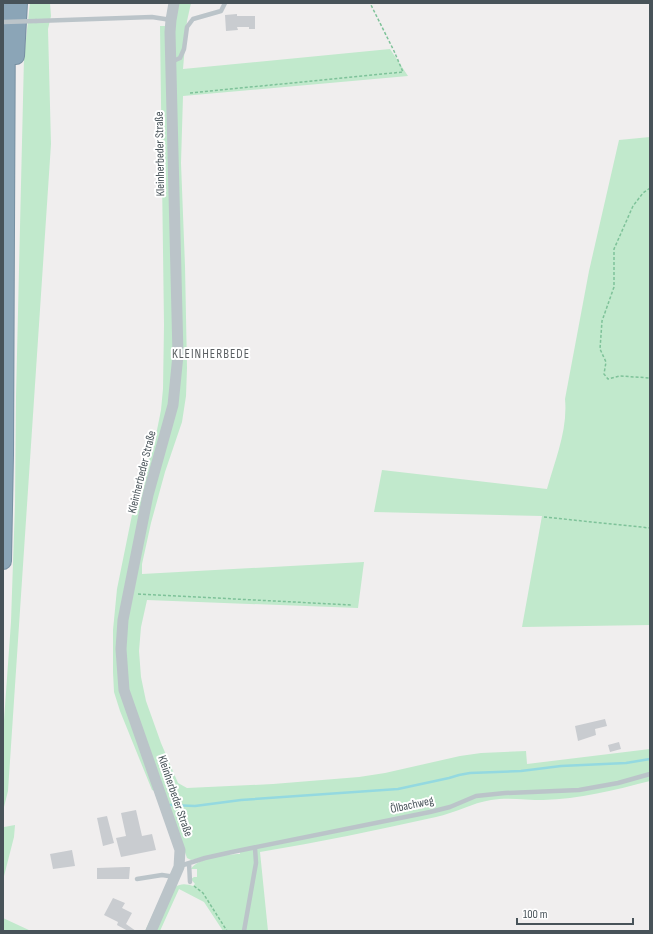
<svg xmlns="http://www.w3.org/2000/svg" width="653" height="934" viewBox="0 0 653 934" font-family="'Sofia Sans Condensed',sans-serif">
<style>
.green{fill:#c1e9cc}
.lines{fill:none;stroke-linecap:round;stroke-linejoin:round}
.stream{stroke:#94d9e0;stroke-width:2.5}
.building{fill:#c9ccd0}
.motorway-casing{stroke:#7790a2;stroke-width:18}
.path{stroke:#7ec299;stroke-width:1.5;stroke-dasharray:3 2;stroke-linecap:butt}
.service{stroke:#bbc4c9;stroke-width:4.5}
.tertiary{stroke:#bbc4c9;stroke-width:11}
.motorway{stroke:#8ba5b7;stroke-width:16}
.service-bridge{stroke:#bbc4c9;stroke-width:4.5}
.labels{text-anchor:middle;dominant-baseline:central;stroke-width:4;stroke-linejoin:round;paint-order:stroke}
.street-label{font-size:12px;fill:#485359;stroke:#fff}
.neighbourhood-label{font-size:13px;letter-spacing:1px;fill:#5b5f62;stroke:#fff}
</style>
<rect width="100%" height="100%" fill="#f0eeee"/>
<path class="green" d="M 30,3 L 50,3 L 51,16 L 48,29 L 51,144 L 8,791 L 3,811 L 3,734 L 11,622 L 15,504 L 16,397 L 24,57 Z
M 178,3 L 191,3 L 187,21 L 183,69 L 390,49 L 408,76 L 183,96 L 181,163 L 185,266 L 187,368 L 186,396 L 182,422 L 165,472 L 151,523 L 142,564 L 142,574 L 364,562 L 358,608 L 147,600 L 141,627 L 139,651 L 141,677 L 146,701 L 161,743 L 178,783 L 187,788 L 273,784 L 359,777 L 385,773 L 460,756 L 481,753 L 526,751 L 527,764 L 650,749 L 650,781 C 615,790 579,799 543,800 C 526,800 508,797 491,800 C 472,803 455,813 436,817 C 378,830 319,842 260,852 L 268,931 L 223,931 L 204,902 L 179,889 L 160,931 L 145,931 L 167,884 L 175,887 C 181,883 187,884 193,886 L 195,884 L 191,879 L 194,877 L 197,877 L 197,869 L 191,869 C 197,858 228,854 240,854 L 240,849 L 191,860 L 187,858 L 165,795 L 152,790 L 120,711 L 114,692 L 113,672 L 113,630 L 117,589 L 133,510 L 157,430 L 161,410 L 163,389 L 164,325 L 160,26 L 174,26 Z
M 650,137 L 650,625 L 522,627 L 542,516 L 374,512 L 382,470 L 547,489 C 555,460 568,430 565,399 L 589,271 L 619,140 Z
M 3,822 L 4,827 L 15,825 L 14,837 L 3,880 Z
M 3,918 L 31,931 L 3,931 Z"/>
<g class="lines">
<path class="stream" d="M 170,805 L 195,806 L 241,800 L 398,789 L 449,778 L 459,775 L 470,773 L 521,771 L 561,766 L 626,763 L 650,759"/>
</g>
<path class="building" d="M 237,14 L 237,16 L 255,16 L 255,29 L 249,29 L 249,27 L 237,27 L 238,30 L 226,31 L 225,15 Z
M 605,719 L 607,726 L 595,729 L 596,735 L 578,741 L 575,726 Z
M 619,742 L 621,749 L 610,752 L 608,745 Z
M 136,810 L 142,836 L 152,834 L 156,850 L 121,857 L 116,838 L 126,836 L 121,813 Z
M 107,816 L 114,843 L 103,846 L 97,818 Z
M 72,850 L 75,866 L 53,869 L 50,854 Z
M 126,867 L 130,867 L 129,879 L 97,879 L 97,868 Z
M 113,898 L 125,903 L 122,908 L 132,913 L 126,924 L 136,931 L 128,931 L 117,925 L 118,922 L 104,915 Z"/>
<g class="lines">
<g class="motorway-casing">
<path id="motorway" d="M 16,56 L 19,3
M 3,561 L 5,455 L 7,3"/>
</g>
<path class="path" d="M 190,93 L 403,72 L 394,51 L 370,3
M 650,188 L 643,193 L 633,206 L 614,249 L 614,287 L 602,321 L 600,349 L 606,362 L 604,374 L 608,379 L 620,376 L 650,378
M 544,517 L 650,528
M 138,594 L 352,605
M 194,886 L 203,893 L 227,931"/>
<path class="service" d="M 36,21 L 152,17 L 171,20
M 171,62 L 180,58 L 184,49 L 187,27 L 193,19 L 221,11 L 225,3
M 189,863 L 190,882
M 180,866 L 205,858 L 232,852 L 430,812 L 450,807 L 476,796 L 505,793 L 579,790 L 618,783 L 650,774
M 137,879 L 162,875 L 175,877
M 244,931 L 256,863 L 255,848"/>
<path class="tertiary" d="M 151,931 L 179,867 L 180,850 L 124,690 L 121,649 L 123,620 L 148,495 L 173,405 L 178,355 L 170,32 L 171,20 L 174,3"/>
<use href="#motorway" class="motorway"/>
<path class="service-bridge" d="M 3,22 L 36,21"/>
</g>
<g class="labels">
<g class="street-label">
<text transform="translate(160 154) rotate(-91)">Kleinherbeder Straße</text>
<text transform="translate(142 472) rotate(-76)">Kleinherbeder Straße</text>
<text transform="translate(175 796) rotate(71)">Kleinherbeder Straße</text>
<text transform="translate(412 805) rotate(-12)">Ölbachweg</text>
</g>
<g class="neighbourhood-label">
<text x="211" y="354">KLEINHERBEDE</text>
</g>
</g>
<rect width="653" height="934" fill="none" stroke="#485359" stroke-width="8"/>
<path d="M517 918v6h116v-6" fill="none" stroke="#485359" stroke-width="2"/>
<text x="523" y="918" font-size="12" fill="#485359" stroke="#ffffff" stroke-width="3" paint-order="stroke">100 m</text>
</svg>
